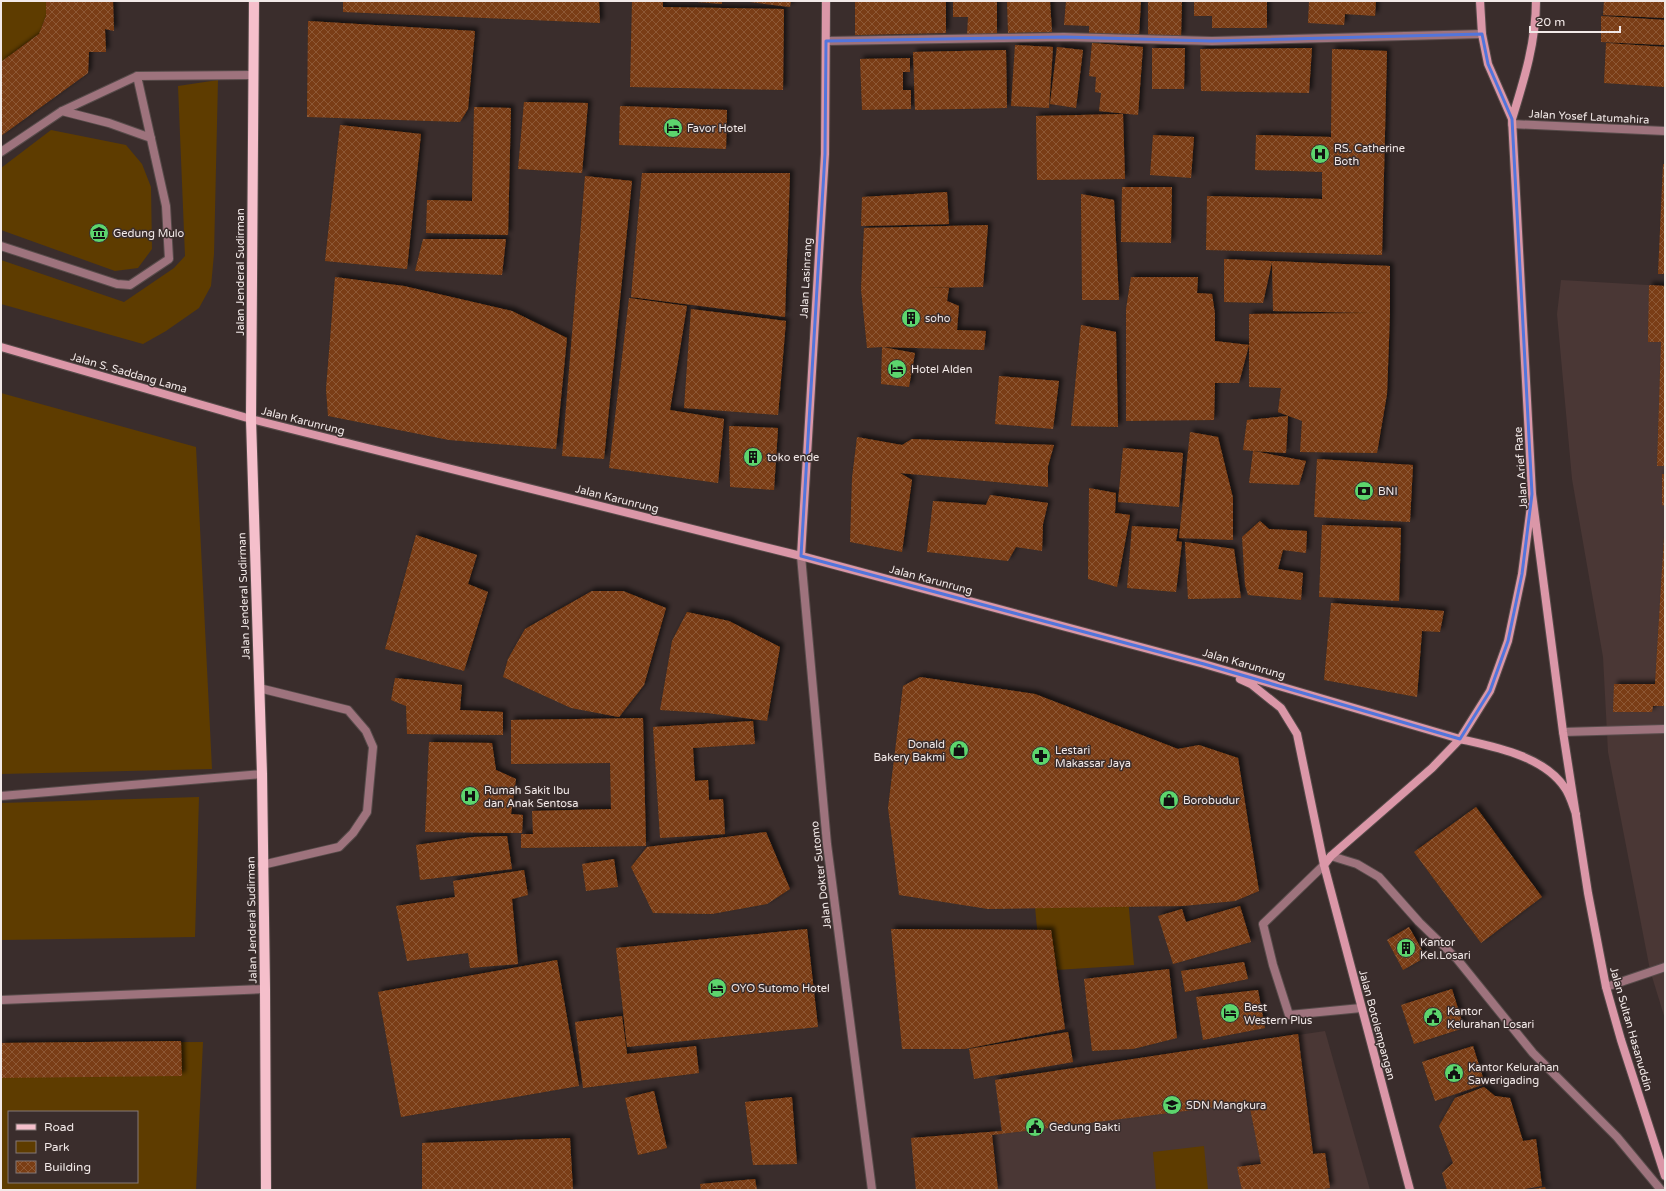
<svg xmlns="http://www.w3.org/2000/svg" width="1666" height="1191" viewBox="0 0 1666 1191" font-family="'Varela Round',sans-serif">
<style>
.built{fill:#4a3735}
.green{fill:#5e3c00;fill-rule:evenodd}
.building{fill:url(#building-cross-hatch);filter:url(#shadow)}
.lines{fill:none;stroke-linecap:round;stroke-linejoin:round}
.lane-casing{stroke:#574b4a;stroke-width:10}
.street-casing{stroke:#574b4a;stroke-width:10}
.secondary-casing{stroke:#574b4a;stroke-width:10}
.primary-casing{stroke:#574b4a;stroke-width:12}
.lane{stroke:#9e737d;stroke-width:8}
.street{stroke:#9e737d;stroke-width:8}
.secondary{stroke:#db97a8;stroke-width:8}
.primary{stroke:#f5bfcb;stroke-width:10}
.marked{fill:none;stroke:#5275dc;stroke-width:3;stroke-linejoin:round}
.labels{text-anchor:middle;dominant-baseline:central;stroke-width:3;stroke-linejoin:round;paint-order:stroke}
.street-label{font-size:11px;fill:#f2e9e8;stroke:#3a2d2c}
.poi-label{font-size:11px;fill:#f2e9e8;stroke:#3a2d2c;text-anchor:start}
</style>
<defs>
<pattern id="building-cross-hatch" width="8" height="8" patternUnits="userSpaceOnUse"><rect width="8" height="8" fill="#7a3d13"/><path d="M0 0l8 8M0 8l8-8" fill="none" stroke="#8d5935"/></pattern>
<filter id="shadow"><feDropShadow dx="3.5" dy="-3.5" stdDeviation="2" flood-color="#0009"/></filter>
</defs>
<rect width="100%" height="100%" fill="#3a2d2c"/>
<path class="built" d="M 1561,280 L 1665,286 L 1665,1019 L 1650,970 L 1608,752 L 1603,657 L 1572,479 L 1557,314 Z
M 1325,1031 L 1370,1190 L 916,1190 L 911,1138 L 1001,1131 L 995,1080 Z"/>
<path class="green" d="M 1,1 L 46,1 L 46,16 L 39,34 L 1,62 Z
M 218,80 L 214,254 L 211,286 L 199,308 L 166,331 L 143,344 L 1,304 L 1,260 L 124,302 L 174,268 L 185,256 L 178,86 Z
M 51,130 L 126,145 L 142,164 L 151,187 L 152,249 L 138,268 L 115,271 L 1,230 L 1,168 Z
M 1,393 L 196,447 L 212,769 L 1,774 Z
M 199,797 L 195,937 L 1,940 L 1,803 Z
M 1034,896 L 1128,898 L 1134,965 L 1041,971 Z
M 203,1042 L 196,1190 L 1,1190 L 1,1043 ZM 9,1112 L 137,1112 L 137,1182 L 9,1182 Z
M 1204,1146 L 1208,1190 L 1156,1190 L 1153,1152 Z"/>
<path class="building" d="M 46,1 L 113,1 L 114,31 L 105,29 L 106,52 L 89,52 L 88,73 L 1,136 L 1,62 L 39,34 L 46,16 Z
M 343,1 L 599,1 L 600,23 L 343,12 Z
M 632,1 L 663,1 L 663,7 L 784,9 L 783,90 L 630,87 Z
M 685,1 L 722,1 L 722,4 Z
M 742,1 L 791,1 L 790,7 Z
M 855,1 L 946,1 L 946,33 L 855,35 Z
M 953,1 L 997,1 L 997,34 L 967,35 L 968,17 L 953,17 Z
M 1007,1 L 1050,1 L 1052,32 L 1008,33 Z
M 1066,1 L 1141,1 L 1139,36 L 1089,34 L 1089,26 L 1064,25 Z
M 1148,1 L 1182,1 L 1181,37 L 1148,36 Z
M 1194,1 L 1267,1 L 1267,28 L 1212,28 L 1212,16 L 1194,16 Z
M 1309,1 L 1376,1 L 1375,16 L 1345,14 L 1344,25 L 1308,23 Z
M 1604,1 L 1665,1 L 1665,18 L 1603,15 Z
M 1601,16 L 1665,20 L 1665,45 L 1601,42 Z
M 308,21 L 475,31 L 468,109 L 460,122 L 307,117 Z
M 1092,43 L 1143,47 L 1138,115 L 1099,111 L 1101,93 L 1095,92 L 1096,77 L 1089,76 Z
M 1606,43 L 1665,47 L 1665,87 L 1604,83 Z
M 1015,45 L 1053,47 L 1049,108 L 1011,106 Z
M 1057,47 L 1083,50 L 1076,108 L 1050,104 Z
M 1152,48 L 1185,48 L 1184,89 L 1152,89 Z
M 1312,48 L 1309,93 L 1201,91 L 1200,49 Z
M 1332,49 L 1387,51 L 1382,255 L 1206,250 L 1207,196 L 1322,199 L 1322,172 L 1255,170 L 1256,135 L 1331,137 Z
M 1006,50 L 1007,108 L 915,110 L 913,52 Z
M 910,58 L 910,72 L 903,72 L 903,90 L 911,90 L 911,109 L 862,110 L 860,59 Z
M 524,102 L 588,103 L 582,173 L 518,169 Z
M 620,106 L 727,110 L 726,149 L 619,145 Z
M 474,107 L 511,108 L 508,235 L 426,233 L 427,200 L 472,201 Z
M 1123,114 L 1125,179 L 1037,180 L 1036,116 Z
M 340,125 L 421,134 L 407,269 L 325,261 Z
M 1153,135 L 1194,137 L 1191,178 L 1150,175 Z
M 1663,164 L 1665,164 L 1665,274 L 1658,274 Z
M 642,173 L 790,173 L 785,317 L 631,297 Z
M 585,176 L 632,181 L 604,459 L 562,456 Z
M 1122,187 L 1172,187 L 1171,243 L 1121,242 Z
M 947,192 L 949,224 L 861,226 L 862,197 Z
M 1081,194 L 1114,200 L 1119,300 L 1082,300 Z
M 988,225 L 983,287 L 920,288 L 949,288 L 947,301 L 959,306 L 957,330 L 986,331 L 984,350 L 882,347 L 915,353 L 909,387 L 881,384 L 882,347 L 867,348 L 861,289 L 864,228 Z
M 423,239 L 506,239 L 502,275 L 415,271 Z
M 1224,259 L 1390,266 L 1390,313 L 1387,394 L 1377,453 L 1300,452 L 1302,421 L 1278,412 L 1281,388 L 1249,387 L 1249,314 L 1372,313 L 1273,311 L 1272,262 L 1263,303 L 1224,302 Z
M 335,277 L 404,286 L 512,311 L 567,338 L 556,449 L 449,440 L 328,416 L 326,389 Z
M 1131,277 L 1198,277 L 1197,293 L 1212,294 L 1215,314 L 1215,341 L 1249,345 L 1239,383 L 1215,383 L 1214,420 L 1126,421 L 1126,309 Z
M 1649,285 L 1665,286 L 1665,466 L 1657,466 L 1661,342 L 1648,342 Z
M 629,298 L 687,306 L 670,410 L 724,419 L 718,483 L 609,468 Z
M 691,309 L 786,321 L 778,415 L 684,408 Z
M 1081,325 L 1116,332 L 1118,427 L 1071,426 Z
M 999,376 L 1059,381 L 1053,429 L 995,424 Z
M 1288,416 L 1286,453 L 1253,451 L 1306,461 L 1299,485 L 1249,483 L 1253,451 L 1243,450 L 1247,420 Z
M 729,426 L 778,428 L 774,490 L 730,487 Z
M 1190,432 L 1218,437 L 1233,498 L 1233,540 L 1179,538 Z
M 857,437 L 902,445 L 912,439 L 1054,445 L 1048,466 L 1048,487 L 900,473 L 912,480 L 902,552 L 850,542 L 852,478 Z
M 1123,448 L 1183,453 L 1179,507 L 1118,502 Z
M 1317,459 L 1413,465 L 1410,522 L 1314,517 Z
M 1662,474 L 1665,474 L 1665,506 L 1662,505 Z
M 1089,488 L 1116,493 L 1115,513 L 1130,515 L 1117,587 L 1088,579 Z
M 990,495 L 1048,503 L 1043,524 L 1042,551 L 1016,547 L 1008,561 L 927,552 L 933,501 L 986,505 Z
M 1260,521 L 1269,529 L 1307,531 L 1306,553 L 1283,550 L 1278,569 L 1303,573 L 1301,600 L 1248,595 L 1245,585 L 1242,537 Z
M 1322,525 L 1401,528 L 1399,601 L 1319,597 Z
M 1132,526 L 1178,529 L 1176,541 L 1182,542 L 1176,592 L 1127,588 Z
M 416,535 L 477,555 L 468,584 L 488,592 L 464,671 L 385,649 Z
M 1664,537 L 1665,706 L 1653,706 L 1652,712 L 1613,712 L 1614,684 L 1655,684 Z
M 1185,542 L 1234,549 L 1241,598 L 1188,599 Z
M 592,591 L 623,591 L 666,608 L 644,685 L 619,717 L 571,708 L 503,677 L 508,659 L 525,629 Z
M 1331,603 L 1444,611 L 1440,632 L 1422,631 L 1417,697 L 1324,680 Z
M 687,612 L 729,621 L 780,647 L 767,721 L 707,713 L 660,710 L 672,641 Z
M 920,677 L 1035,694 L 1178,749 L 1199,745 L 1238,758 L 1259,891 L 1235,901 L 1183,906 L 988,909 L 899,895 L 888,808 L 903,686 Z
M 395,678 L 462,685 L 460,710 L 503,712 L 503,735 L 407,734 L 406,706 L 391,700 Z
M 643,718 L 646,846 L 521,848 L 521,834 L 533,834 L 532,811 L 611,809 L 610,763 L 511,764 L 511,720 Z
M 753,721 L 755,744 L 693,748 L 695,781 L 708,780 L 709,800 L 723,799 L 725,834 L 660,838 L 653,727 Z
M 429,742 L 492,743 L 496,770 L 516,779 L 511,814 L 523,815 L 522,833 L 425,832 Z
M 1476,807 L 1542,897 L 1481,943 L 1414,852 Z
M 766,832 L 790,889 L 767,904 L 712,914 L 653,913 L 631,867 L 647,847 Z
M 507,836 L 512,869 L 420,880 L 416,845 L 473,837 Z
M 614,859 L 618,887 L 586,891 L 582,864 Z
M 524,870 L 528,895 L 512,899 L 518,964 L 470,968 L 468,953 L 407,961 L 396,906 L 455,897 L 453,881 Z
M 1240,906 L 1251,942 L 1173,964 L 1158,916 L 1182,909 L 1186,922 Z
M 1409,927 L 1426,957 L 1403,970 L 1387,940 Z
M 807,929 L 818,1027 L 627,1047 L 616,948 Z
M 891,929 L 1051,930 L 1065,1029 L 965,1049 L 902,1049 Z
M 557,960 L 579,1086 L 401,1117 L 378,992 Z
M 1244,962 L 1248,979 L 1185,992 L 1181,971 Z
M 1169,969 L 1177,1038 L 1133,1049 L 1092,1051 L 1084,979 Z
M 1452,989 L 1464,1028 L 1414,1044 L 1401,1005 Z
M 1258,990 L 1265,1028 L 1203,1040 L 1196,997 Z
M 622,1016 L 627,1054 L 696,1046 L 699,1073 L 583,1088 L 575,1022 Z
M 1068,1032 L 1073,1062 L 974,1079 L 969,1049 Z
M 1298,1034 L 1313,1154 L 1325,1153 L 1330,1188 L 1316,1190 L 1242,1190 L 1237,1167 L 1261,1164 L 1249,1103 L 992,1135 L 998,1190 L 916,1190 L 911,1138 L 1002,1131 L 995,1080 Z
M 181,1041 L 182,1076 L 1,1078 L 1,1043 Z
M 1473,1046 L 1485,1084 L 1435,1101 L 1422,1062 Z
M 1484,1087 L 1495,1096 L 1510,1098 L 1523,1141 L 1536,1139 L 1542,1186 L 1519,1190 L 1447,1190 L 1442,1173 L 1453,1163 L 1439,1126 L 1455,1098 Z
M 654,1091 L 667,1148 L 638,1155 L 625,1098 Z
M 792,1097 L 797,1164 L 753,1165 L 745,1102 Z
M 570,1138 L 573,1190 L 422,1190 L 422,1143 Z
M 755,1179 L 757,1190 L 701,1190 L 700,1184 Z
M 1545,1187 L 1546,1190 L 1533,1190 L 1533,1189 Z"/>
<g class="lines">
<g class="lane-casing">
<path id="lane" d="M 62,111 L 109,123 L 151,138
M 1,152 L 62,111 L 137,76 L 253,75
M 1,246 L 117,284 L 130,285 L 169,259 L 166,206 L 137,76
M 259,688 L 348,710 L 366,731 L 373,747 L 367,812 L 353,833 L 339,847 L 262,865
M 1563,732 L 1665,729
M 1,796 L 262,774
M 1331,856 L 1357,864 L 1379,877 L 1419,922 L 1457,959 L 1533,1053 L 1617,1137 L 1661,1190
M 1324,865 L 1263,924 L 1273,965 L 1289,1015 L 1361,1008
M 1606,987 L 1665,967
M 1,1000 L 265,989"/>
</g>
<g class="street-casing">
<path id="street" d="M 826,41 L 1064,37 L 1212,41 L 1482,34
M 1512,124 L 1665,131
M 801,556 L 827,844 L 872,1190"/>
</g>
<g class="secondary-casing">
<path id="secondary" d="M 1480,1 L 1482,34 L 1488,64 L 1512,119 L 1532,494 L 1563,732 L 1588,893 L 1606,987 L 1621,1040 L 1665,1176
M 1512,119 C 1524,80 1536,42 1536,1
M 1,347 L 251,419 L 801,556 L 1204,664 L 1460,739 C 1495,747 1544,756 1565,788 C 1570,795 1573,806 1576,814
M 801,556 L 825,154 L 826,1
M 1240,679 L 1251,684 L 1281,708 L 1297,734 L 1324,865 L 1410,1190
M 1324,865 L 1331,856 L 1432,768 L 1460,739 L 1490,691 L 1508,641 L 1522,574 L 1531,506"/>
</g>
<g class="primary-casing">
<path id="primary" d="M 254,1 L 251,419 L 262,774 L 265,989 L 266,1190"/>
</g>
<use href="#lane" class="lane"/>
<use href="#street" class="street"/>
<use href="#secondary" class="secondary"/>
<use href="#primary" class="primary"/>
</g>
<path class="marked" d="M 1482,34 L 1488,64 L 1512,119 L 1532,494 L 1522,574 L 1508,641 L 1490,691 L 1460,739 L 1204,664 L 801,556 L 825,154 L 826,41 L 1064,37 L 1212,41 Z"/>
<defs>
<g id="hotel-disc" transform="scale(1)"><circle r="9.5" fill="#5cd56d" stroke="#3a2d2c"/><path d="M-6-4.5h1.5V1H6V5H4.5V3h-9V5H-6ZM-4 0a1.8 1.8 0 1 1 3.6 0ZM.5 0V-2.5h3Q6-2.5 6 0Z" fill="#111"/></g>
<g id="hospital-disc" transform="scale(1)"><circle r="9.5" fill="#5cd56d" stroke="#3a2d2c"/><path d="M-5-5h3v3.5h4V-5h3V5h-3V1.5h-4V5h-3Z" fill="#111"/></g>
<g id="museum-disc" transform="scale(1)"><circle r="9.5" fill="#5cd56d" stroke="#3a2d2c"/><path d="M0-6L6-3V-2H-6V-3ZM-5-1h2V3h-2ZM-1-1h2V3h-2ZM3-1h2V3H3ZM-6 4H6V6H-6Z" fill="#111"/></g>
<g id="building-disc" transform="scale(1)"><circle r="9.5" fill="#5cd56d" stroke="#3a2d2c"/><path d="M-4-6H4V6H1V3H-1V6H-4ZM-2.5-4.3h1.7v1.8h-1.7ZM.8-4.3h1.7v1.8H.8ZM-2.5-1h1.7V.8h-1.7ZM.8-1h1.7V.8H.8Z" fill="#111"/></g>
<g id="bank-disc" transform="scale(1)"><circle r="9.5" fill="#5cd56d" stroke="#3a2d2c"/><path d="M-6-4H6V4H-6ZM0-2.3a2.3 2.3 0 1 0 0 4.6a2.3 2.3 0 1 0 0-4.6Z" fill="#111"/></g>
<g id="shop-disc" transform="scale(1)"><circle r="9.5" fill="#5cd56d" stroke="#3a2d2c"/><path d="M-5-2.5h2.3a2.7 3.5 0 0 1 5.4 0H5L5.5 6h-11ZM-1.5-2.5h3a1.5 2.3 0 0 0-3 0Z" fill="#111"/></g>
<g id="pharmacy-disc" transform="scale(1)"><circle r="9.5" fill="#5cd56d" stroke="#3a2d2c"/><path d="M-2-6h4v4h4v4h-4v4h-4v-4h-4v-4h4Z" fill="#111"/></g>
<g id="civic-disc" transform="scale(1)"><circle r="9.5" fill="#5cd56d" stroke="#3a2d2c"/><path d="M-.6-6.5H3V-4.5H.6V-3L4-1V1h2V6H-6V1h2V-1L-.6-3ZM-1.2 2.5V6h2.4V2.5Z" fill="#111"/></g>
<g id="school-disc" transform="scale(1)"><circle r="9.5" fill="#5cd56d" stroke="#3a2d2c"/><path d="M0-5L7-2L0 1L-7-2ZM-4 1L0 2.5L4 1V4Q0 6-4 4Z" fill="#111"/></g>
</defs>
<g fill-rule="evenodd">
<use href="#hotel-disc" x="673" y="128"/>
<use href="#hospital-disc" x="1320" y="154"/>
<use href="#museum-disc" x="99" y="233"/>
<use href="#building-disc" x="911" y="318"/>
<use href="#hotel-disc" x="897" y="369"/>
<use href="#building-disc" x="753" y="457"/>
<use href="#bank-disc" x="1364" y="491"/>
<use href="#shop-disc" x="959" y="750"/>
<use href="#pharmacy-disc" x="1041" y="756"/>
<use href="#hospital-disc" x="470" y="796"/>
<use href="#shop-disc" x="1169" y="800"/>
<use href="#building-disc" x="1406" y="948"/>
<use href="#hotel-disc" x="717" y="988"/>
<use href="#hotel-disc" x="1230" y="1013"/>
<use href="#civic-disc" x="1433" y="1017"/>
<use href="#civic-disc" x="1454" y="1073"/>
<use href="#school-disc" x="1172" y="1105"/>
<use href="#civic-disc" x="1035" y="1127"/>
</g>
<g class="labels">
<g class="street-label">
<text transform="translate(1589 117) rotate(3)">Jalan Yosef Latumahira</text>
<text transform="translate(240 272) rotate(-90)">Jalan Jenderal Sudirman</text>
<text transform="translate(806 278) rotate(-87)">Jalan Lasinrang</text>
<text transform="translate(129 373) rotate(16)">Jalan S. Saddang Lama</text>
<text transform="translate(303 421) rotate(14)">Jalan Karunrung</text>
<text transform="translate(1521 468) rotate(-94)">Jalan Arief Rate</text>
<text transform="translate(617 499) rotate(14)">Jalan Karunrung</text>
<text transform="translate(931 580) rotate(15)">Jalan Karunrung</text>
<text transform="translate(244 596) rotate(-92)">Jalan Jenderal Sudirman</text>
<text transform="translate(1244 664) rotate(16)">Jalan Karunrung</text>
<text transform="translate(821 875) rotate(-97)">Jalan Dokter Sutomo</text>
<text transform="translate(252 920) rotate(-91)">Jalan Jenderal Sudirman</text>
<text transform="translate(1377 1025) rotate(75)">Jalan Botolempangan</text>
<text transform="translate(1631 1029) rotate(74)">Jalan Sultan Hasanuddin</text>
</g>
<g class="poi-label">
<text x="687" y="128">Favor Hotel</text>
<text x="1334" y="148">RS. Catherine<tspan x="1334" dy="13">Both</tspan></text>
<text x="113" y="233">Gedung Mulo</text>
<text x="925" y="318">soho</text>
<text x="911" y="369">Hotel Alden</text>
<text x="767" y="457">toko ende</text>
<text x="1378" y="491">BNI</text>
<text x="945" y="744" text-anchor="end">Donald<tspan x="945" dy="13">Bakery Bakmi</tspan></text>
<text x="1055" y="750">Lestari<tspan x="1055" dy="13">Makassar Jaya</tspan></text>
<text x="484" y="790">Rumah Sakit Ibu<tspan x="484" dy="13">dan Anak Sentosa</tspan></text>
<text x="1183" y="800">Borobudur</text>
<text x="1420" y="942">Kantor<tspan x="1420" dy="13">Kel.Losari</tspan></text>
<text x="731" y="988">OYO Sutomo Hotel</text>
<text x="1244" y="1007">Best<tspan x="1244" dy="13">Western Plus</tspan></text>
<text x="1447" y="1011">Kantor<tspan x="1447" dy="13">Kelurahan Losari</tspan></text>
<text x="1468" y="1067">Kantor Kelurahan<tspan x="1468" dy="13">Sawerigading</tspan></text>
<text x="1186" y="1105">SDN Mangkura</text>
<text x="1049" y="1127">Gedung Bakti</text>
</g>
</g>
<rect width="1666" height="1191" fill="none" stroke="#f2e9e8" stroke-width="4"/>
<rect x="8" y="1111" width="130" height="72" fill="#3a2d2c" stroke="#847877"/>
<rect x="16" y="1124" width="20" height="6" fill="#f5bfcb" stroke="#847877"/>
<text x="44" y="1131" font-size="12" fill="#f2e9e8">Road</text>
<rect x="16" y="1141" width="20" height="12" fill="#5e3c00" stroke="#847877"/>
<text x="44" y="1151" font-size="12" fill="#f2e9e8">Park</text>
<rect x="16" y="1161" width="20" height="12" fill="url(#building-cross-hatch)" stroke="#847877"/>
<text x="44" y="1171" font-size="12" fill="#f2e9e8">Building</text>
<path d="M1530 26v6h90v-6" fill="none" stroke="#f2e9e8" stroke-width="2"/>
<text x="1536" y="26" font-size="12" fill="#f2e9e8" stroke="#3a2d2c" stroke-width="3" paint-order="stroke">20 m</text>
</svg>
